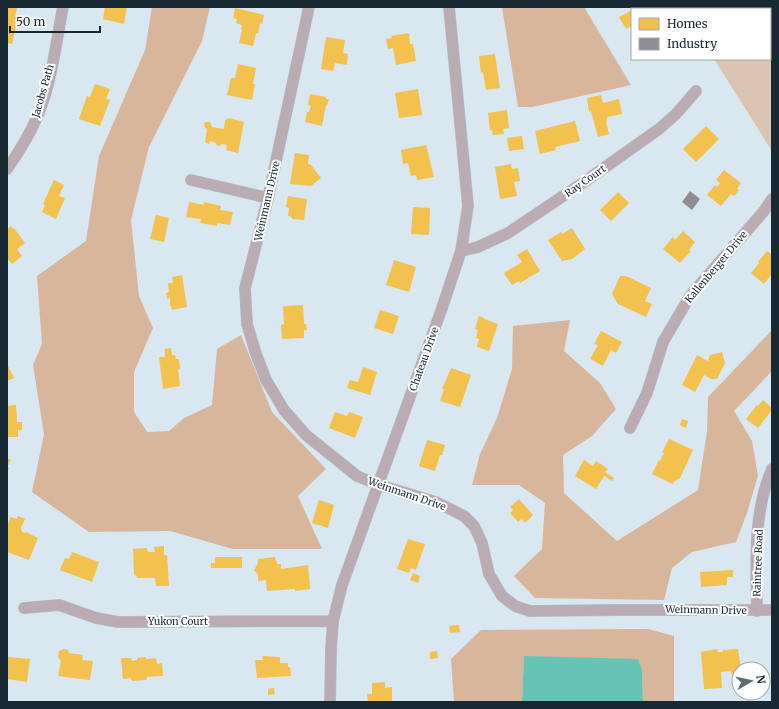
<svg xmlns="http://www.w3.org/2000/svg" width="779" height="709" viewBox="0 0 779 709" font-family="Merriweather,serif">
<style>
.green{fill:#dcc4b3}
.forest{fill:#d7b69b}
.water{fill:#67c3b4}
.homes{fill:#f2c14e}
.industry{fill:#8d8d92}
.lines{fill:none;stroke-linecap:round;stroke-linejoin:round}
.street-casing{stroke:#b8c4cd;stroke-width:12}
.street{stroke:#bbacb4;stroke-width:11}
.labels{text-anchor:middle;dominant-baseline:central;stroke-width:4;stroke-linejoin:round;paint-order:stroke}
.street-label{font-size:10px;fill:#182934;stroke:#fff}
</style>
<rect width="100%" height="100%" fill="#d9e7f0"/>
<path class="green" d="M 681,7 L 744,7 L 745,9 L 683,9 Z
M 770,50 L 772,53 L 772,151 L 714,59 L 770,59 Z"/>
<path class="forest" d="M 152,7 L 210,7 L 202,41 L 149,147 L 131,220 L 139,296 L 153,328 L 134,372 L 134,412 L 147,432 L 169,431 L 184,418 L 212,405 L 217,349 L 241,335 L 272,412 L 326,469 L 298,496 L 322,549 L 233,549 L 170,531 L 89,532 L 32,492 L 44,434 L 33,365 L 42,344 L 37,276 L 86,241 L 99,156 L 145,50 Z
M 502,7 L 584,7 L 631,85 L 532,107 L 518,107 Z
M 744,7 L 772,7 L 772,53 L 770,50 L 770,9 L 745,9 Z
M 570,320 L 564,351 L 600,383 L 616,409 L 592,436 L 563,455 L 564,493 L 617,541 L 698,490 L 707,431 L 708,397 L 772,330 L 772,371 L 734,411 L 752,441 L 758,476 L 747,513 L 736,542 L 692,552 L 672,568 L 664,600 L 535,598 L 514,576 L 542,549 L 545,503 L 519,485 L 472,485 L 480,454 L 497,418 L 512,369 L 513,326 Z
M 648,629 L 674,636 L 674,702 L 643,702 L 642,670 L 524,657 L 522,702 L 454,702 L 451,659 L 481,630 Z"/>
<path class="water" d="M 524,656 L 638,659 L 642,670 L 643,702 L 522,702 Z"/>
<path class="homes" d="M 7,7 L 17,8 L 15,17 L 18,17 L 12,44 L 7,43 Z
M 105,7 L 127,7 L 124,24 L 103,19 Z
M 636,7 L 645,7 L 647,9 L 633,9 Z
M 235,8 L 264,15 L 262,24 L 260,23 L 258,34 L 256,33 L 253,46 L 239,43 L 242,30 L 241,30 L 242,25 L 236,23 L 237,19 L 233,18 Z
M 632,10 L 632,26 L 626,29 L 619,17 Z
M 409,33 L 410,44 L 413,44 L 416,61 L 396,65 L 393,48 L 388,49 L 386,39 L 392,38 L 391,36 Z
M 326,37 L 345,40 L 343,53 L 348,54 L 347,65 L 335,63 L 333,71 L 321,69 Z
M 495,54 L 500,88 L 486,90 L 483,72 L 481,73 L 479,56 Z
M 238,64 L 256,68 L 253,84 L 255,84 L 252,100 L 227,95 L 231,78 L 235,78 Z
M 95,84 L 110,89 L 106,99 L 110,100 L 100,126 L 79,119 L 87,96 L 90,97 Z
M 418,89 L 422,115 L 399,118 L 395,93 Z
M 310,94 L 326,97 L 326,99 L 329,99 L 327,105 L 326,105 L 322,126 L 305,122 L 307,112 L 309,112 L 311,106 L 308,105 Z
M 601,95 L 603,103 L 619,99 L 622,114 L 607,117 L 607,121 L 606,121 L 609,134 L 598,137 L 591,111 L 589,112 L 587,98 Z
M 507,110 L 509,128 L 503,129 L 504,134 L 493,135 L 492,130 L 490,130 L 488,113 Z
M 229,118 L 244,122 L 238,153 L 226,150 L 227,145 L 221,144 L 220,146 L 216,145 L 216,143 L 210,141 L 209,144 L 205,142 L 207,129 L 205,128 L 204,123 L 206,122 L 210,122 L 212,127 L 224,129 L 225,120 Z
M 575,121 L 580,141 L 555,147 L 556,150 L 540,154 L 535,131 Z
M 706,126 L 719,139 L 696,162 L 683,149 Z
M 522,136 L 524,149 L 509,151 L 507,138 Z
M 426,145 L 434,177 L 417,180 L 416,175 L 411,176 L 408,163 L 403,164 L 401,150 Z
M 295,153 L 309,155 L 308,164 L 311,165 L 321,178 L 311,186 L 290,184 Z
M 511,164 L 512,169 L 518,168 L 520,181 L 514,182 L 517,196 L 500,199 L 495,167 Z
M 724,170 L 741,183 L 737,189 L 739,190 L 734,196 L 731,194 L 721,206 L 707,195 L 715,185 L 717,187 L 720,183 L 716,180 Z
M 54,180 L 64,185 L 59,196 L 65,198 L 56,219 L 42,212 L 45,205 L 43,204 Z
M 618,192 L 629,203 L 611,221 L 600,210 Z
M 288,196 L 307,199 L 304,220 L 292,219 L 292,217 L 288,216 L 289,208 L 286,207 Z
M 189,202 L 204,205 L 204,202 L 221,206 L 220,210 L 233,212 L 230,225 L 217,223 L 217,226 L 200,223 L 201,219 L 186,217 Z
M 413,207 L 430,208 L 429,235 L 411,234 Z
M 156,215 L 169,218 L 164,242 L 150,239 Z
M 11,226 L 13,229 L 14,228 L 25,243 L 17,249 L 22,256 L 12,264 L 7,258 L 7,230 Z
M 572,228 L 585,249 L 572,259 L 562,261 L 548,240 L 561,232 L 562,234 Z
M 683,231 L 695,242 L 689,250 L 691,251 L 680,263 L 663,249 L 673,237 L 675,240 Z
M 527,249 L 540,271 L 520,283 L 519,281 L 512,285 L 504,273 L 522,262 L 517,255 Z
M 767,251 L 772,255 L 772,276 L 771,275 L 764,284 L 751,273 L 759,263 L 758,262 Z
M 394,260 L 416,267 L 409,292 L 386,285 Z
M 182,275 L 187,307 L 172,310 L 171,306 L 170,306 L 170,298 L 167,299 L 166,293 L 169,292 L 168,283 L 173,283 L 172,277 Z
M 620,276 L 626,276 L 651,288 L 645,301 L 652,304 L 646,317 L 618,304 L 612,294 Z
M 303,305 L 304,324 L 306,324 L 307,330 L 304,330 L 304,338 L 282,339 L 281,325 L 284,324 L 283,306 Z
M 380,310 L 399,316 L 393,334 L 374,328 Z
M 479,316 L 484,318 L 484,319 L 498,324 L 489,351 L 477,347 L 479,339 L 476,338 L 478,330 L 475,329 Z
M 601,331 L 622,342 L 616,353 L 611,350 L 603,366 L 590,359 L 598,345 L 594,344 Z
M 171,348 L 172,355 L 175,355 L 176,359 L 179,359 L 180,369 L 178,369 L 180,386 L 163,389 L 159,357 L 165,357 L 165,349 Z
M 722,352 L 725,363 L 717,379 L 711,379 L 704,375 L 695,392 L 682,385 L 697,355 L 708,361 L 710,355 Z
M 7,364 L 14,378 L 7,381 Z
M 363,367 L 377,372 L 370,395 L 347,388 L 350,380 L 358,382 Z
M 451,368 L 471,375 L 460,407 L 440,401 L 444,389 L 442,389 Z
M 763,400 L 772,408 L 772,410 L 758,428 L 746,419 L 757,405 L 758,406 Z
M 16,405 L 17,422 L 22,422 L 22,430 L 18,430 L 18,437 L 7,437 L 7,406 Z
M 335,412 L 347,416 L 349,412 L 363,417 L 355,438 L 329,428 Z
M 682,419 L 688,421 L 686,428 L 680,425 Z
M 669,439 L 693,450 L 680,478 L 673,482 L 673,484 L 652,474 L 659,460 L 660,461 L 664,453 L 662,452 Z
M 427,440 L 445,445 L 442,455 L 440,455 L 435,471 L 419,466 Z
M 7,458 L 11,460 L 7,467 L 9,468 L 7,472 Z
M 584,460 L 593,466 L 596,461 L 608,469 L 605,472 L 614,478 L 612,481 L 604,476 L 596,489 L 575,476 Z
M 519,499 L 533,515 L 525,523 L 522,519 L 518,522 L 510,513 L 513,510 L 510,507 Z
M 319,500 L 334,505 L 328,528 L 312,523 Z
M 18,516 L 25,519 L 21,528 L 22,532 L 25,533 L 26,532 L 38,538 L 29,560 L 7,552 L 7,526 L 11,517 L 17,519 Z
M 408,539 L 425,544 L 416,570 L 411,568 L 409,573 L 397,569 Z
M 164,546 L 164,555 L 167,555 L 169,586 L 156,586 L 155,578 L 138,578 L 134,574 L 133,549 L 147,548 L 148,552 L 155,552 L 154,547 Z
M 72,552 L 99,562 L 92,582 L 60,570 L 65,558 L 69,559 Z
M 215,557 L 242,557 L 242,568 L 211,568 L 211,563 L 215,563 Z
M 275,557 L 277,564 L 281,564 L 281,569 L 308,565 L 310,589 L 295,591 L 295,589 L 267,591 L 266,580 L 258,581 L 258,575 L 254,570 L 258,563 L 258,559 Z
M 733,570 L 733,577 L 727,577 L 727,585 L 701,587 L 700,572 Z
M 413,573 L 420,576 L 418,583 L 410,580 Z
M 459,625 L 460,632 L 450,633 L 449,626 Z
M 64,649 L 68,650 L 69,653 L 83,655 L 82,660 L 93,661 L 90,680 L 58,676 L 61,661 L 58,657 L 59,651 Z
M 717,649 L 718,652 L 723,652 L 723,650 L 738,649 L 741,669 L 739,669 L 739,674 L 731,674 L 731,671 L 721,672 L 722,688 L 704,689 L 701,652 Z
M 437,651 L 438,658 L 430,659 L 430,652 Z
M 262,656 L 280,657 L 280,663 L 288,663 L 288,667 L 290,667 L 291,676 L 257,678 L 255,660 L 263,660 Z
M 7,657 L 30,659 L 27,682 L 7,679 Z
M 146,657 L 146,659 L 156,658 L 157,664 L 162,663 L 163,676 L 146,677 L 147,680 L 132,681 L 131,678 L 123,679 L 121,658 L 131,658 L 132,661 L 137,660 L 137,658 Z
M 385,682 L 385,688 L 392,687 L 392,702 L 368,702 L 367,694 L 372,694 L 372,683 Z
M 274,688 L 275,694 L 268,695 L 268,689 Z"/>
<path class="industry" d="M 690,191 L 700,199 L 692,210 L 682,202 Z"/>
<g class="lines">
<g class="street-casing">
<path id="street" d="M 309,7 L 268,198 L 245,288 L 247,324 L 256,354 L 266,380 L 284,410 L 306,435 L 357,476 L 379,485 L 436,502 L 464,516 L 474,526 L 482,543 L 489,574 L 502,596 L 515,606 L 530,611 L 619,610 L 772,610
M 7,169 C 19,152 30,134 38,115 C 52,81 56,43 63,7
M 191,180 L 268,198
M 461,251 L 478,247 L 508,233 L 587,180 L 659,129 L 676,114 L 696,91
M 630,428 L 647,393 L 663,342 L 690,296 L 764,211 L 772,199
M 24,608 L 59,605 L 96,618 L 118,622 L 333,621
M 757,611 C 756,564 753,512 772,469
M 330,702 L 331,649 L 333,621 L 342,585 L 442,308 L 461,251 L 468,206 L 449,7"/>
</g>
<use href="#street" class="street"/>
</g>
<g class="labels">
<g class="street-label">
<text transform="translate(43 91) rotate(-74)">Jacobs Path</text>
<text transform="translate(585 181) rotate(-35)">Ray Court</text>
<text transform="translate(267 201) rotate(-77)">Weinmann Drive</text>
<text transform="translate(716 267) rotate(-50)">Kallenberger Drive</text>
<text transform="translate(424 359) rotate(-70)">Chateau Drive</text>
<text transform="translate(407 494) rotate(19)">Weinmann Drive</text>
<text transform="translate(758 563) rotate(-88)">Raintree Road</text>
<text transform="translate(706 610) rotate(1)">Weinmann Drive</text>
<text x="178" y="621">Yukon Court</text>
</g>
</g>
<rect width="779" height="709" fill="none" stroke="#182934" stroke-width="16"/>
<rect x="631" y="8" width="140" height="52" fill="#ffffff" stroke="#a3a9ae"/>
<rect x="639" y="18" width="20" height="12" fill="#f2c14e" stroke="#a3a9ae"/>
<text x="667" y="28" font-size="12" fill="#182934">Homes</text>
<rect x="639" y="38" width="20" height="12" fill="#8d8d92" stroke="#a3a9ae"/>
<text x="667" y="48" font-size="12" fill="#182934">Industry</text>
<g transform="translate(751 681) rotate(81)"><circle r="19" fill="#ffffff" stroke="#a3a9ae"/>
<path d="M0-3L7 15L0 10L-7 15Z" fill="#5c6c76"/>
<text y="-6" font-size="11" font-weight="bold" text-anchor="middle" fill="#182934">N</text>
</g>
<path d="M10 26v6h90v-6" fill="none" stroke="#182934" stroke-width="2"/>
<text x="16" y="26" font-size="12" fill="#182934" stroke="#ffffff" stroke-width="3" paint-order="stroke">50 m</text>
</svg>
